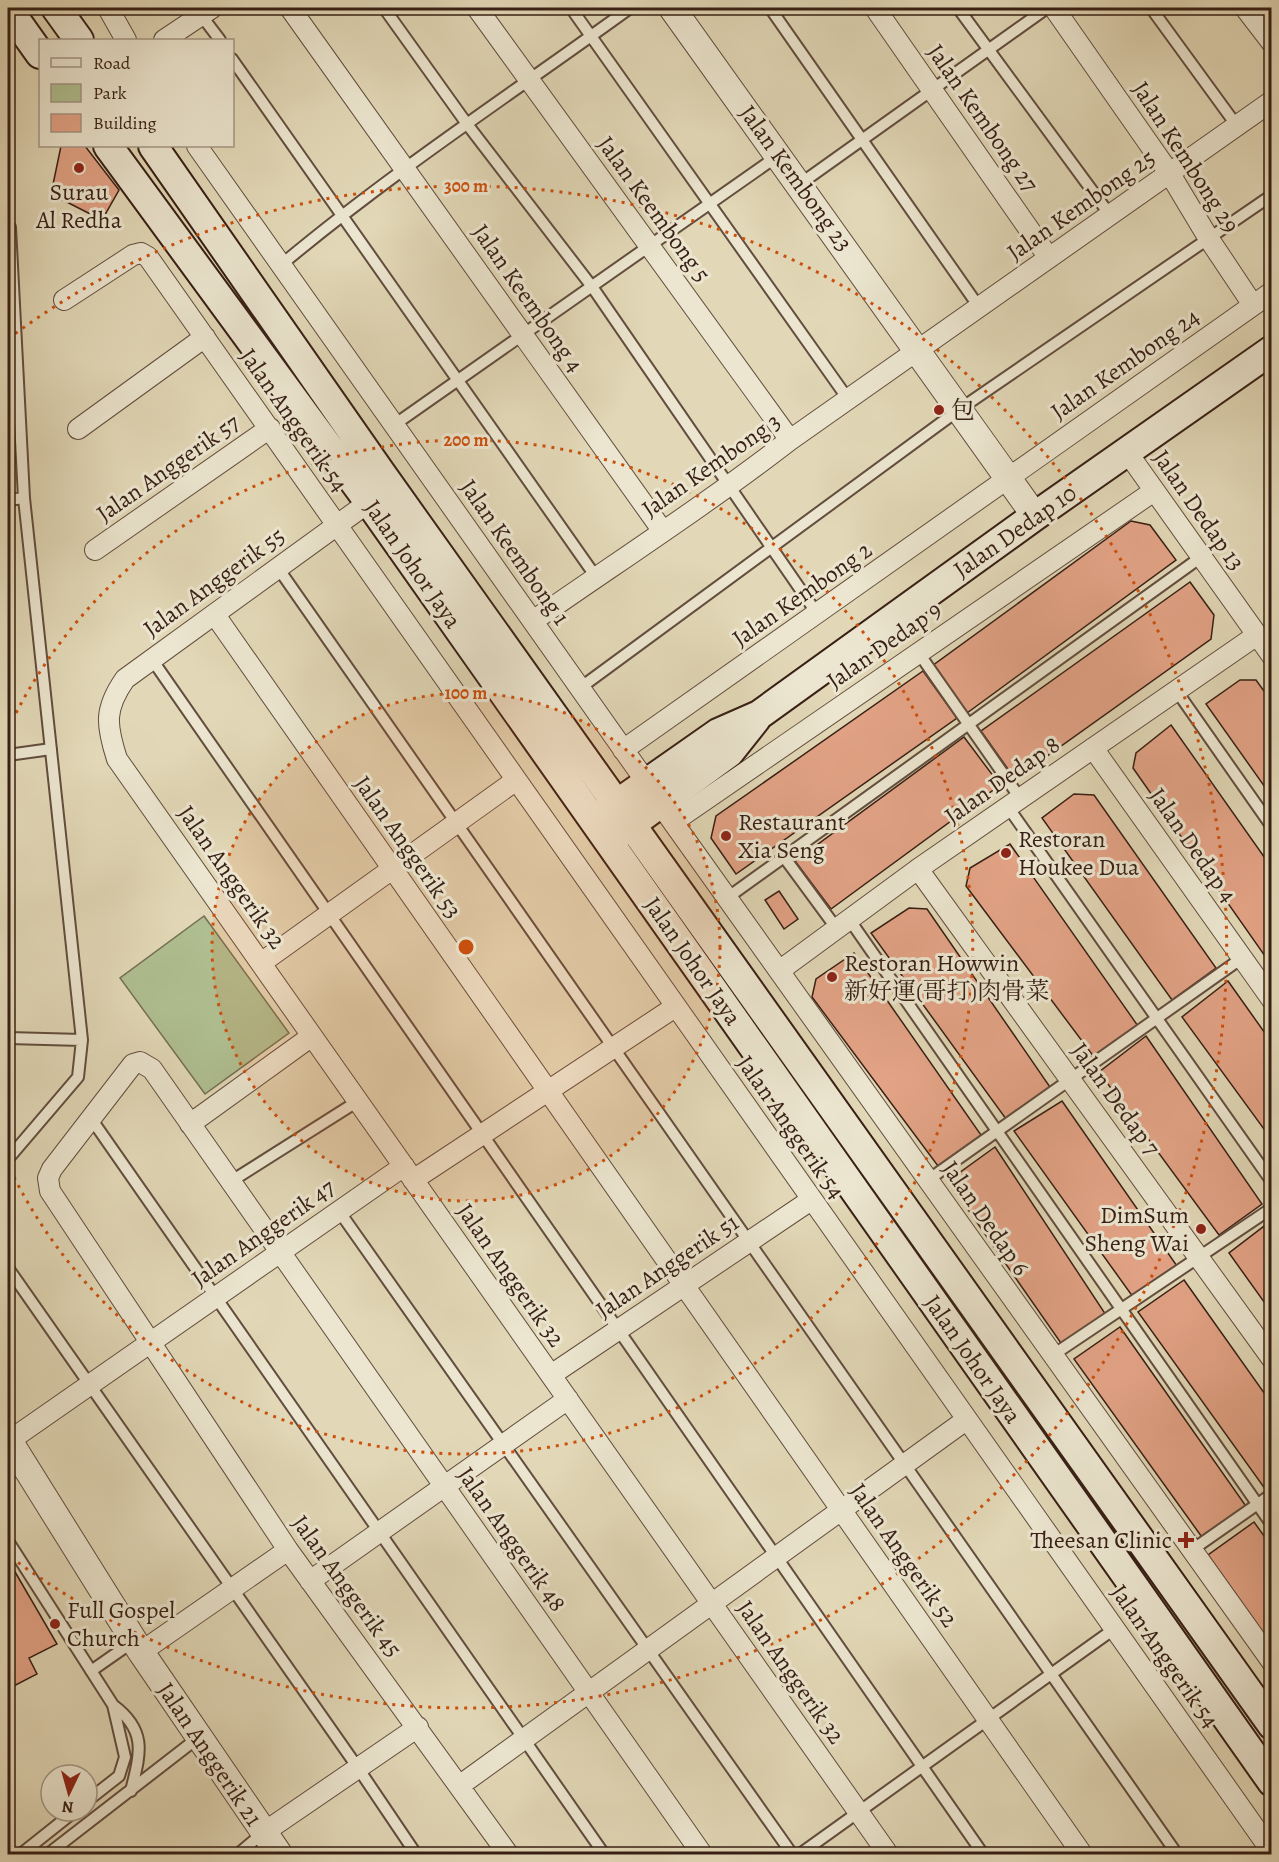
<svg xmlns="http://www.w3.org/2000/svg" width="1279" height="1862" viewBox="0 0 1279 1862" font-family="Alegreya,'Noto Serif SC',serif">
<style>
.green{fill:#afbf91;stroke:#736f53;stroke-width:1.5}
.building{fill:#e3a386;stroke:#371f15;stroke-width:1.5}
.lines{fill:none;stroke-linecap:round;stroke-linejoin:round}
.service-casing{stroke:#624d3e;stroke-width:14}
.minor-casing{stroke:#624d3e;stroke-width:22}
.tertiary-casing{stroke:#624d3e;stroke-width:28}
.secondary-casing{stroke:#371f15;stroke-width:32}
.service{stroke:#ece6d0;stroke-width:10}
.minor{stroke:#ece6d0;stroke-width:20}
.tertiary{stroke:#ece6d0;stroke-width:26}
.secondary{stroke:#ece6d0;stroke-width:28}
.ring{fill:none;stroke:#cd500d;stroke-width:3;stroke-dasharray:3 6}
.poi-dot{fill:#8f2418;stroke:#ece6d0;stroke-width:2}
.labels{text-anchor:middle;dominant-baseline:central;stroke-width:6;stroke-linejoin:round;paint-order:stroke}
.street-label{font-size:24px;fill:#371f15;stroke:#ece6d0}
.poi-label{font-size:24px;fill:#371f15;stroke:#ece6d0;text-anchor:start}
.centre{fill:#cd500d;stroke:#ece6d0;stroke-width:3}
.ring-label{font-size:18px;text-anchor:middle;font-weight:bold;fill:#cd500d;stroke:#ece6d0;stroke-width:6;stroke-linejoin:round;paint-order:stroke}
</style>
<rect width="100%" height="100%" fill="#e2d8b7"/>
<filter id="stains"><feTurbulence type="fractalNoise" baseFrequency=".00333" numOctaves="4"/><feColorMatrix values="0 0 0 0 .2 0 0 0 0 .09 0 0 0 0 .02 0 0 0 .5 -.17"/></filter>
<radialGradient id="worn" r=".72"><stop offset=".6" stop-color="#630" stop-opacity="0"/><stop offset="1" stop-color="#630" stop-opacity=".3"/></radialGradient>
<path class="green" d="M 204,916 L 289,1033 L 205,1094 L 120,978 Z"/>
<path class="building" d="M 61,146 L 85,146 L 119,190 L 102,220 L 51,194 Z
M 1131,521 L 1150,525 L 1176,560 L 967,713 L 932,666 Z
M 1190,582 L 1214,615 L 1211,639 L 1015,779 L 981,731 Z
M 923,671 L 957,718 L 736,874 L 711,838 L 716,816 Z
M 1240,680 L 1256,680 L 1272,702 L 1272,797 L 1206,704 Z
M 1171,725 L 1272,868 L 1272,966 L 1133,768 L 1136,753 Z
M 964,737 L 1000,785 L 831,909 L 795,861 Z
M 1074,794 L 1094,795 L 1216,968 L 1172,1000 L 1042,818 Z
M 1010,844 L 1138,1026 L 1094,1057 L 966,886 L 970,868 Z
M 779,891 L 798,919 L 784,929 L 765,900 Z
M 909,908 L 927,909 L 1050,1087 L 1006,1119 L 871,933 Z
M 854,953 L 981,1135 L 938,1166 L 812,997 L 816,979 Z
M 1228,981 L 1272,1043 L 1272,1140 L 1182,1017 Z
M 1146,1036 L 1262,1204 L 1219,1235 L 1099,1072 Z
M 1062,1101 L 1177,1266 L 1133,1297 L 1014,1131 Z
M 995,1147 L 1106,1315 L 1063,1346 L 948,1181 Z
M 1272,1220 L 1272,1313 L 1229,1253 Z
M 1184,1280 L 1272,1404 L 1272,1490 L 1268,1493 L 1138,1312 Z
M 1120,1327 L 1248,1509 L 1204,1540 L 1074,1359 Z
M 1254,1522 L 1272,1547 L 1272,1645 L 1208,1555 Z
M 11,1565 L 57,1644 L 29,1658 L 37,1674 L 8,1689 L 8,1567 Z"/>
<g class="lines">
<g class="service-casing">
<path id="service" d="M 384,8 L 467,124 L 593,288 L 818,615
M 571,8 L 848,399
M 770,8 L 979,307
M 958,8 L 1110,215
M 1151,8 L 1237,126
M 201,15 L 220,40
M 232,59 L 596,577
M 800,184 L 1047,8
M 8,225 L 10,227 L 24,498 L 82,1040 L 78,1077 L 8,1159
M 281,265 C 392,172 513,93 630,8
M 394,425 L 779,155
M 8,500 L 24,498
M 278,568 L 1177,1854
M 918,652 L 1020,798
M 151,658 L 983,1854
M 580,688 L 960,409 L 1272,195
M 1176,690 L 1272,827
M 8,755 L 51,749
M 1008,807 L 1272,1182
M 784,857 L 837,929
M 727,898 L 1201,557
M 849,919 L 1272,1525
M 8,1038 L 82,1040
M 90,1117 L 604,1854
M 928,1180 L 1242,958
M 230,1182 L 358,1101
M 339,1211 L 792,1854
M 8,1268 L 358,1768 L 416,1854
M 1053,1355 L 1272,1208
M 8,1541 L 113,1705 L 125,1757 L 119,1776 L 87,1801
M 1192,1550 L 1272,1494
M 91,1671 L 134,1641
M 113,1705 C 148,1731 140,1754 131,1791
M 21,1854 L 75,1811
M 48,1854 L 199,1737
M 238,1854 L 263,1833
M 800,1854 L 1114,1629"/>
</g>
<g class="minor-casing">
<path id="minor" d="M 108,8 L 126,40
M 290,8 L 662,530
M 477,8 L 790,440
M 875,8 L 1049,258
M 1054,8 L 1170,174 L 1209,239 L 1253,305
M 1245,8 L 1272,43
M 164,40 L 212,8
M 197,146 L 647,783
M 64,300 L 133,255 L 141,253 L 148,257 L 1272,1852
M 78,429 L 205,337
M 1127,452 L 1272,656
M 369,502 L 125,679 C 104,709 106,725 117,759 L 888,1854
M 95,550 L 270,428
M 215,615 L 1082,1854
M 533,621 C 619,561 707,504 790,440 L 1272,101
M 1093,748 L 1272,1000
M 623,750 L 1272,292
M 660,804 L 1272,1662
M 673,822 L 1154,491
M 918,869 L 1272,1359
M 261,963 L 515,781
M 779,971 L 918,869 L 1257,635
M 190,1124 L 312,1036
M 413,1180 L 675,1007
M 551,1375 L 811,1200
M 9,1441 L 404,1166
M 310,1581 L 568,1399
M 141,1652 L 288,1550
M 459,1786 L 966,1420
M 263,1833 L 418,1727
M 508,1854 L 288,1550 L 50,1191 L 48,1178 L 52,1169 L 133,1064 L 140,1062 L 152,1069 L 702,1854"/>
</g>
<g class="tertiary-casing">
<path id="tertiary" d="M 672,8 L 1035,516
M 8,1439 L 141,1652 L 279,1854"/>
</g>
<g class="secondary-casing">
<path id="secondary" d="M 56,8 L 79,40
M 8,9 L 40,54
M 108,146 L 369,502 L 1272,1782
M 153,146 L 381,473 L 1272,1725
M 601,815 L 718,733 L 759,715 L 1035,516 L 1272,350
M 617,835 L 729,753 L 756,719"/>
</g>
<use href="#service" class="service"/>
<use href="#minor" class="minor"/>
<use href="#tertiary" class="tertiary"/>
<use href="#secondary" class="secondary"/>
</g>
<circle cx="466" cy="947" r="254" fill="#cd500d" fill-opacity=".12"/>
<g class="ring">
<circle cx="466" cy="947" r="254"/>
<path d="M8 729A507 507 0 1 1 8 1165"/>
<path d="M8 339A761 761 0 1 1 8 1555"/>
</g>
<g class="poi-dot">
<circle cx="79" cy="168" r="6"/>
<circle cx="939" cy="410" r="6"/>
<circle cx="726" cy="836" r="6"/>
<circle cx="1006" cy="853" r="6"/>
<circle cx="832" cy="977" r="6"/>
<circle cx="1201" cy="1229" r="6"/>
<path d="M1183 1531h6v6h6v6h-6v6h-6v-6h-6v-6h6z"/>
<circle cx="55" cy="1624" r="6"/>
</g>
<g class="labels">
<g class="street-label">
<text transform="translate(983 118) rotate(55)">Jalan Kembong 27</text>
<text transform="translate(1186 157) rotate(57)">Jalan Kembong 29</text>
<text transform="translate(796 178) rotate(54)">Jalan Kembong 23</text>
<text transform="translate(1081 205) rotate(-35)">Jalan Kembong 25</text>
<text transform="translate(654 209) rotate(54)">Jalan Keembong 5</text>
<text transform="translate(528 298) rotate(55)">Jalan Keembong 4</text>
<text transform="translate(1125 364) rotate(-35)">Jalan Kembong 24</text>
<text transform="translate(294 420) rotate(55)">Jalan Anggerik 54</text>
<text transform="translate(711 465) rotate(-35)">Jalan Kembong 3</text>
<text transform="translate(168 468) rotate(-35)">Jalan Anggerik 57</text>
<text transform="translate(1199 510) rotate(55)">Jalan Dedap 13</text>
<text transform="translate(1015 531) rotate(-35)">Jalan Dedap 10</text>
<text transform="translate(515 552) rotate(55)">Jalan Keembong 1</text>
<text transform="translate(413 564) rotate(55)">Jalan Johor Jaya</text>
<text transform="translate(214 582) rotate(-36)">Jalan Anggerik 55</text>
<text transform="translate(802 594) rotate(-35)">Jalan Kembong 2</text>
<text transform="translate(884 645) rotate(-35)">Jalan Dedap 9</text>
<text transform="translate(1002 780) rotate(-35)">Jalan Dedap 8</text>
<text transform="translate(1193 845) rotate(55)">Jalan Dedap 4</text>
<text transform="translate(408 847) rotate(55)">Jalan Anggerik 53</text>
<text transform="translate(232 877) rotate(55)">Jalan Anggerik 32</text>
<text transform="translate(693 961) rotate(55)">Jalan Johor Jaya</text>
<text transform="translate(1116 1099) rotate(54)">Jalan Dedap 7</text>
<text transform="translate(791 1127) rotate(55)">Jalan Anggerik 54</text>
<text transform="translate(986 1218) rotate(55)">Jalan Dedap 6</text>
<text transform="translate(263 1233) rotate(-35)">Jalan Anggerik 47</text>
<text transform="translate(667 1266) rotate(-34)">Jalan Anggerik 51</text>
<text transform="translate(511 1275) rotate(55)">Jalan Anggerik 32</text>
<text transform="translate(973 1359) rotate(55)">Jalan Johor Jaya</text>
<text transform="translate(512 1539) rotate(55)">Jalan Anggerik 48</text>
<text transform="translate(904 1555) rotate(55)">Jalan Anggerik 52</text>
<text transform="translate(347 1586) rotate(54)">Jalan Anggerik 45</text>
<text transform="translate(1165 1656) rotate(55)">Jalan Anggerik 54</text>
<text transform="translate(791 1672) rotate(55)">Jalan Anggerik 32</text>
<text transform="translate(210 1754) rotate(56)">Jalan Anggerik 21</text>
</g>
<g class="poi-label">
<text x="79" y="192" text-anchor="middle">Surau<tspan x="79" dy="28">Al Redha</tspan></text>
<text x="951" y="410">包</text>
<text x="738" y="822">Restaurant<tspan x="738" dy="28">Xia Seng</tspan></text>
<text x="1018" y="839">Restoran<tspan x="1018" dy="28">Houkee Dua</tspan></text>
<text x="844" y="963">Restoran Howwin<tspan x="844" dy="28">新好運(哥打)肉骨菜</tspan></text>
<text x="1189" y="1215" text-anchor="end">DimSum<tspan x="1189" dy="28">Sheng Wai</tspan></text>
<text x="1172" y="1540" text-anchor="end">Theesan Clinic</text>
<text x="67" y="1610">Full Gospel<tspan x="67" dy="28">Church</tspan></text>
</g>
</g>
<circle cx="466" cy="947" r="9" class="centre"/>
<g class="ring-label">
<text x="466" y="192">300 m</text>
<text x="466" y="446">200 m</text>
<text x="466" y="699">100 m</text>
</g>
<rect width="1279" height="1862" fill="none" stroke="#e2d8b7" stroke-width="30"/>
<rect x="9" y="9" width="1261" height="1844" fill="none" stroke="#371f15" stroke-width="3"/>
<rect x="15" y="15" width="1249" height="1832" fill="none" stroke="#371f15" stroke-width="1.5"/>
<rect x="39" y="39" width="195" height="108" fill="#ece6d0" stroke="#a49685" stroke-width="1.5"/>
<rect x="51" y="58" width="30" height="9" fill="#ece6d0" stroke="#a49685" stroke-width="1.5"/>
<text x="93" y="69" font-size="18" fill="#371f15">Road</text>
<rect x="51" y="84" width="30" height="18" fill="#afbf91" stroke="#a49685" stroke-width="1.5"/>
<text x="93" y="99" font-size="18" fill="#371f15">Park</text>
<rect x="51" y="114" width="30" height="18" fill="#e3a386" stroke="#a49685" stroke-width="1.5"/>
<text x="93" y="129" font-size="18" fill="#371f15">Building</text>
<g transform="translate(69 1793) rotate(185)"><circle r="28" fill="#ece6d0" stroke="#a49685" stroke-width="1.5"/>
<path d="M0-4.5L10 22L0 15L-10 22Z" fill="#8f2418"/>
<text y="-9" font-size="16" font-weight="bold" text-anchor="middle" fill="#371f15">N</text>
</g>
<rect width="100%" height="100%" filter="url(#stains)"/>
<rect width="100%" height="100%" fill="url(#worn)"/>
</svg>
